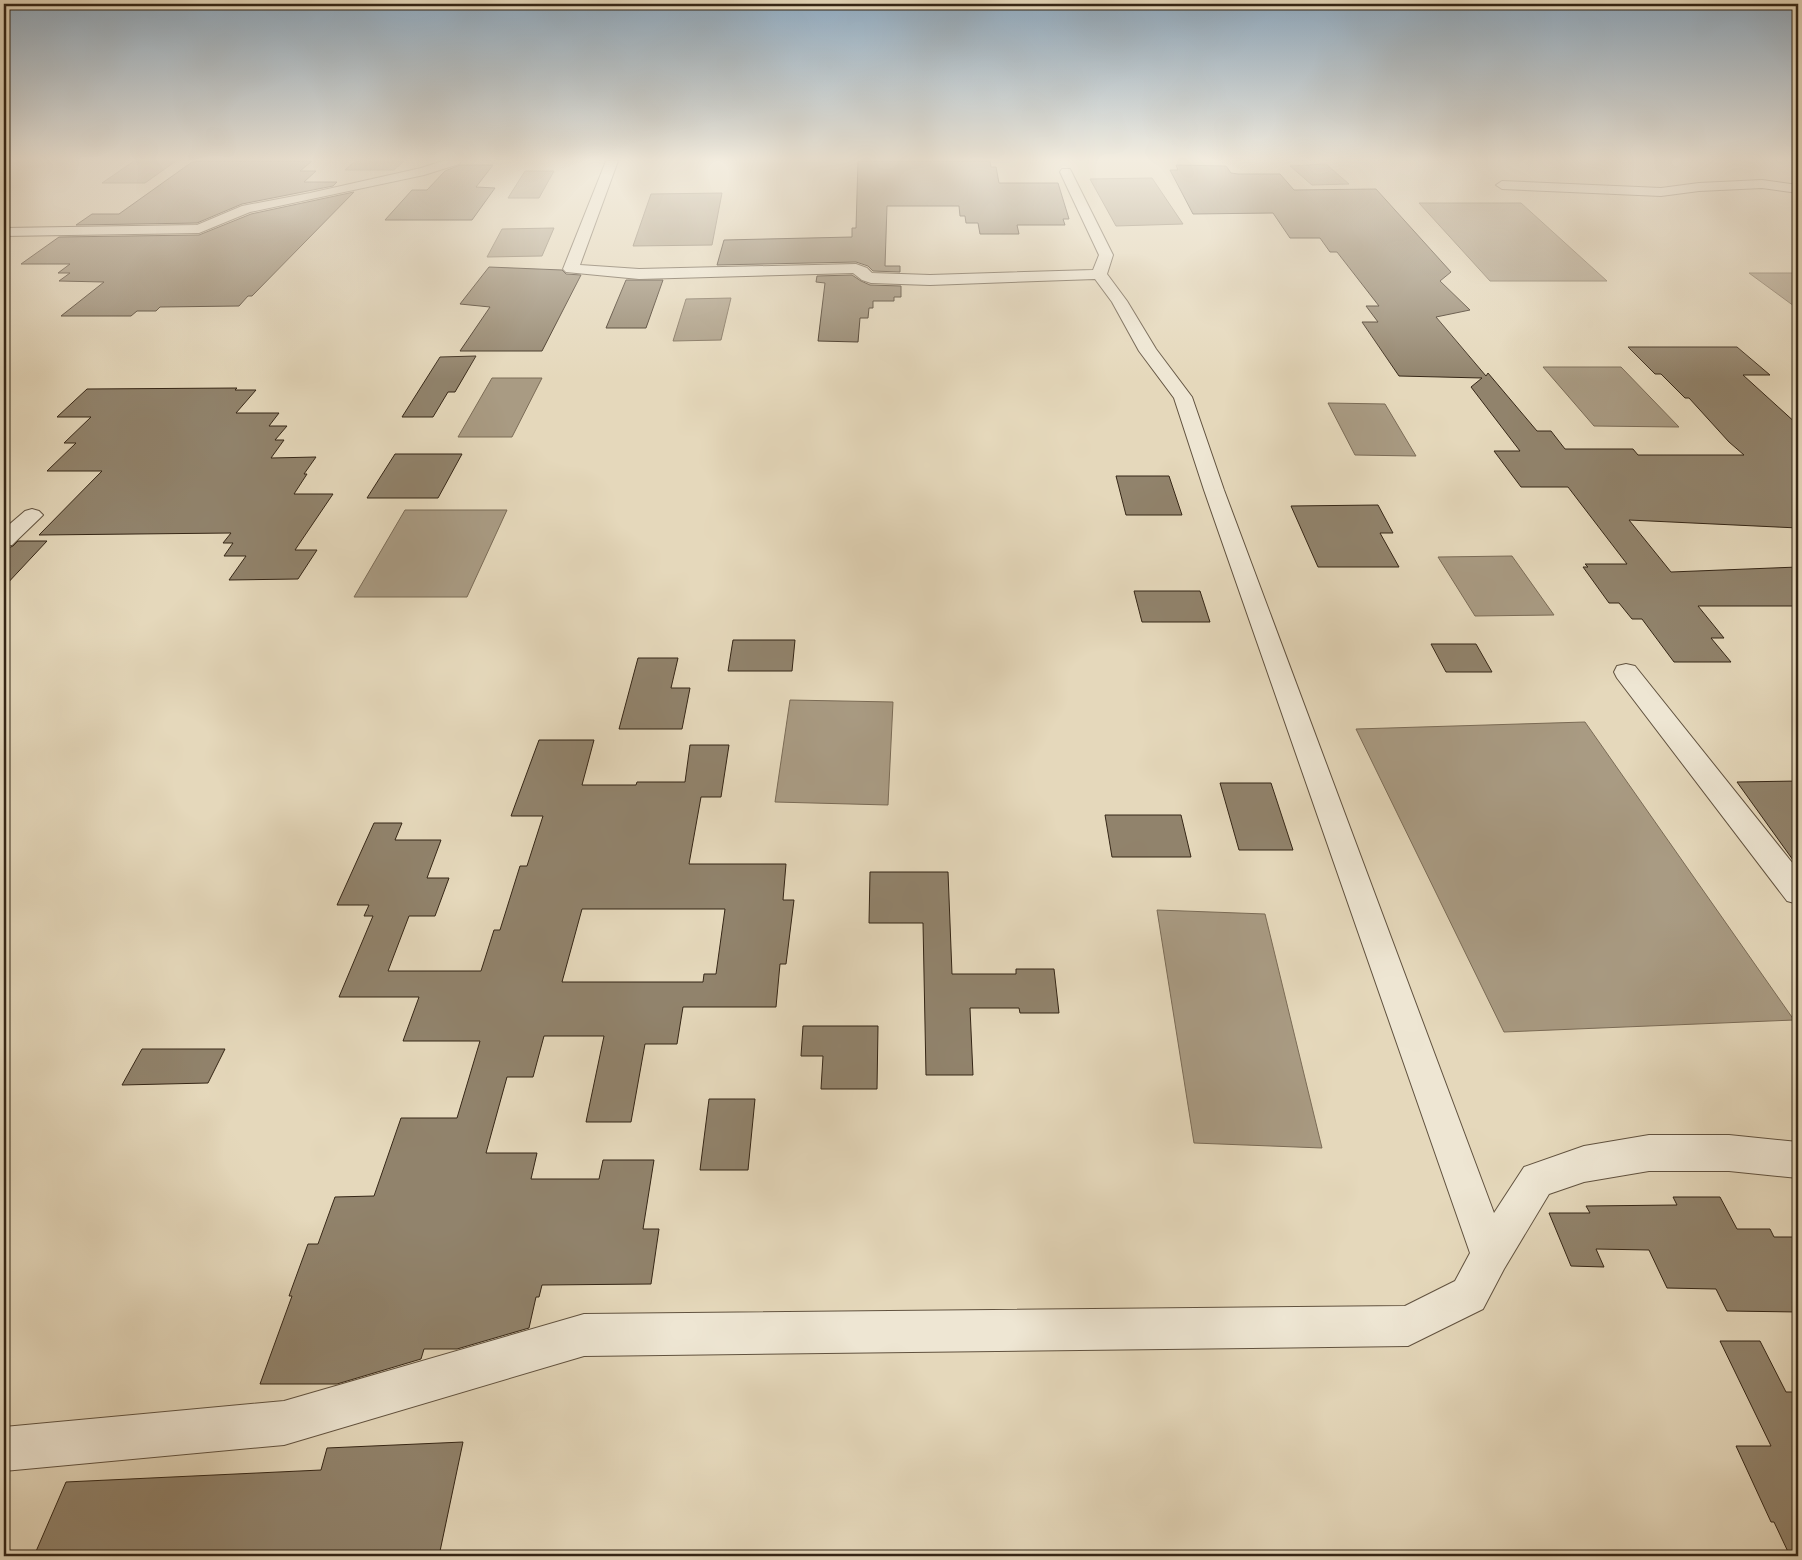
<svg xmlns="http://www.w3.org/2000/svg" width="1802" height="1560" viewBox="0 0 1802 1560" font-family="'EB Garamond',serif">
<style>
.water{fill:#a99b83;stroke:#7b6c57}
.building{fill:#91836c;stroke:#352616;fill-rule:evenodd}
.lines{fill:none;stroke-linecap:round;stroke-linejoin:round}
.street-casing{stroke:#61523f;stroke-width:2}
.street{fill:#eee6d3;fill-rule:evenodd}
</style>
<rect width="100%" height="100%" fill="#e5d8bb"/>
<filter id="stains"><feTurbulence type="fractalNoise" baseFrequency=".004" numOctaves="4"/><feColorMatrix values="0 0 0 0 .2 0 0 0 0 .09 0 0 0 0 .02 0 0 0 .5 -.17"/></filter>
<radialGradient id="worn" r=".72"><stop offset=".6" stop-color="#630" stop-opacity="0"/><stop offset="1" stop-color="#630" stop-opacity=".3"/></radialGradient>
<path class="water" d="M 134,161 L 176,161 L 145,183 L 102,183 Z
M 355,161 L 404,161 L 394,170 L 345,170 Z
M 1326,164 L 1349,184 L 1312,185 L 1290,166 Z
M 525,171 L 554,171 L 539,198 L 508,198 Z
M 1152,178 L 1183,224 L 1116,226 L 1090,179 Z
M 722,193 L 712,245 L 633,246 L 651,194 Z
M 1419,203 L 1521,203 L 1607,281 L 1490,281 Z
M 554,228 L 542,256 L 487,257 L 502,229 Z
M 1749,273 L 1798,273 L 1798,309 Z
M 731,298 L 721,340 L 673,341 L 686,299 Z
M 1543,367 L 1621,367 L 1679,427 L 1594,426 Z
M 492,378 L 542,378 L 512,437 L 458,437 Z
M 1328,403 L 1385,404 L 1416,456 L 1355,455 Z
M 405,510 L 507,510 L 467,597 L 354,597 Z
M 1512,556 L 1554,615 L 1475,616 L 1438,557 Z
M 790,700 L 893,702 L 888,805 L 775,802 Z
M 1585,722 L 1794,1020 L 1504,1032 L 1356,729 Z
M 1157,910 L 1265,914 L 1322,1148 L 1194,1143 Z"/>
<path class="building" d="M 203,161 L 312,161 L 300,171 L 316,171 L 304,182 L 337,182 L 333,186 L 242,204 L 197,223 L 76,225 L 92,214 L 119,214 L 192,162 Z
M 858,161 L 990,161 L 991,167 L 996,167 L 999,183 L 1058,183 L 1069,219 L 1063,219 L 1065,225 L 1017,225 L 1019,234 L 980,234 L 978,223 L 966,223 L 965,216 L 960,216 L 959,206 L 887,206 L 885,266 L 900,266 L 900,272 L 873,271 L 868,266 L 856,262 L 717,265 L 724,240 L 852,237 L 852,228 L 856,228 Z
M 460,165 L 493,165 L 476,187 L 495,188 L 472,220 L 385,220 L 412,190 L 427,190 L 445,171 Z
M 1176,165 L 1226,166 L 1231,173 L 1238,174 L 1280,174 L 1294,190 L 1376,189 L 1451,272 L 1440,281 L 1470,310 L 1436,317 L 1486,376 L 1488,373 L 1537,431 L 1551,431 L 1565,449 L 1633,449 L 1638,455 L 1744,455 L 1729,442 L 1689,398 L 1685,398 L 1661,374 L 1655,374 L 1628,347 L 1737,347 L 1770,375 L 1743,375 L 1798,425 L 1798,528 L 1629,520 L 1671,572 L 1798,567 L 1798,606 L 1698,606 L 1724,638 L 1711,638 L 1731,662 L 1674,662 L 1642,619 L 1632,619 L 1619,603 L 1609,603 L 1583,567 L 1588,567 L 1585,564 L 1627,564 L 1568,487 L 1521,487 L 1494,451 L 1520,451 L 1471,387 L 1482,378 L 1399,376 L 1362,322 L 1378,322 L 1366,306 L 1379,306 L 1337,252 L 1330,252 L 1320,238 L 1290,238 L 1273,213 L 1193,214 L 1170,170 L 1178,170 Z
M 354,192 L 252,296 L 248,296 L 239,306 L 160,307 L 156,311 L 137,311 L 131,316 L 61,316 L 104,282 L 59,281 L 70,273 L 58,273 L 70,264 L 21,264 L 59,237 L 199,235 L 251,214 Z
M 489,267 L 562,270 L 566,274 L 581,275 L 542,351 L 460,351 L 490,307 L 460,304 Z
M 852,275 L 861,281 L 870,285 L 901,286 L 901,297 L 894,297 L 894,301 L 873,301 L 873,308 L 869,308 L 868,318 L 860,318 L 858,342 L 818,341 L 825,283 L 816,282 L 817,276 Z
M 626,280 L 663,280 L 646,328 L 606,328 Z
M 476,356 L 455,392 L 448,392 L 433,417 L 402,417 L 440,357 Z
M 237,388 L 235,390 L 256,390 L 236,413 L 279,413 L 269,426 L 287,426 L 275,440 L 284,440 L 271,458 L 316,457 L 304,474 L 307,474 L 294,494 L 333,494 L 295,550 L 317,550 L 298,579 L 229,580 L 246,556 L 224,556 L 233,543 L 223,543 L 231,533 L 39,535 L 102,471 L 47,471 L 76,443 L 64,443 L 91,417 L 57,417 L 87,389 Z
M 395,454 L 462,454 L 438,498 L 367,498 Z
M 1116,476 L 1169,476 L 1182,515 L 1126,515 Z
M 1378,505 L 1393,533 L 1380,533 L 1399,567 L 1318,567 L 1291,506 Z
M 18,541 L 47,541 L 4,587 L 4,550 L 13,546 Z
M 1134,591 L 1200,591 L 1210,622 L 1142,622 Z
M 733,640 L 795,640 L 792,671 L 728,671 Z
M 1431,644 L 1476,644 L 1492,672 L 1446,672 Z
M 638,658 L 678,658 L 671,688 L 690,688 L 682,729 L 619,729 Z
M 539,740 L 594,740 L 582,785 L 636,785 L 637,782 L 685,782 L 690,745 L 729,745 L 721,797 L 701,797 L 689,864 L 786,864 L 783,900 L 794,900 L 786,964 L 780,964 L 776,1007 L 683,1007 L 677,1044 L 645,1044 L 631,1122 L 586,1122 L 604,1036 L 544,1036 L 533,1077 L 507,1077 L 486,1153 L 537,1153 L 531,1179 L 599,1179 L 603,1160 L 654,1160 L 643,1229 L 659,1229 L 651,1284 L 542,1285 L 539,1297 L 536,1297 L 529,1328 L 457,1349 L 424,1349 L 421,1359 L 337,1384 L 260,1384 L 292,1296 L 289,1296 L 308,1244 L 318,1244 L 335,1197 L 374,1196 L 401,1118 L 457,1118 L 480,1041 L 403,1041 L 419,997 L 339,997 L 373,916 L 364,916 L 369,905 L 337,905 L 374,823 L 402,823 L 395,840 L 441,840 L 427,878 L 449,878 L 435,916 L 409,916 L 388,971 L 481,971 L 494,930 L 500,930 L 520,866 L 527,866 L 543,816 L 511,816 ZM 582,909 L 725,909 L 716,974 L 704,974 L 703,982 L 562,982 Z
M 1798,781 L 1798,867 L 1737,782 Z
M 1220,783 L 1271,783 L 1293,850 L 1239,850 Z
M 1105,815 L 1181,815 L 1191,857 L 1112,857 Z
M 870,872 L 948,872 L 952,974 L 1016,974 L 1016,969 L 1054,969 L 1059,1013 L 1020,1013 L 1019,1008 L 970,1008 L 973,1075 L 926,1075 L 923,923 L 869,923 Z
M 803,1026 L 878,1026 L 877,1089 L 821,1089 L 823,1056 L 801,1056 Z
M 142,1049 L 225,1049 L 208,1083 L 122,1085 Z
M 709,1099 L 755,1099 L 748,1170 L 700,1170 Z
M 1673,1197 L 1720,1197 L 1737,1229 L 1770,1229 L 1774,1237 L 1798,1237 L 1798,1312 L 1727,1311 L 1716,1289 L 1667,1288 L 1649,1250 L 1596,1249 L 1604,1267 L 1571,1266 L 1549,1213 L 1590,1213 L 1586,1206 L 1677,1205 Z
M 1720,1341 L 1760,1341 L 1786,1392 L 1798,1392 L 1798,1556 L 1790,1556 L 1774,1522 L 1771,1522 L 1736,1446 L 1771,1446 Z
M 463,1442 L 439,1556 L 34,1556 L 66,1482 L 321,1470 L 327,1448 Z"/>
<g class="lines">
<g class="street-casing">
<path id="street" d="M 443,161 L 461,161 L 459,164 L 424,175 L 250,212 L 199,233 L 4,236 L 4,228 L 197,225 L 242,206 L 310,193 L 421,168 Z
M 606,161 L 618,161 L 580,265 L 639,269 L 856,264 L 867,268 L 872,273 L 930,275 L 1093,270 L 1099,255 L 1060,172 L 1062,169 L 1070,169 L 1113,255 L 1107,274 L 1127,301 L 1156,349 L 1192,397 L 1224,490 L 1494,1213 L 1524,1167 L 1584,1146 L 1649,1135 L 1729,1135 L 1798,1142 L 1798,1178 L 1729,1171 L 1649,1171 L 1584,1182 L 1549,1194 L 1504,1269 L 1483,1309 L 1408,1346 L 584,1356 L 284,1445 L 4,1471 L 4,1427 L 284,1401 L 584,1314 L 1405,1306 L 1455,1281 L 1470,1253 L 1204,490 L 1174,398 L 1139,351 L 1112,302 L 1095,279 L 930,285 L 871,283 L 862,280 L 853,273 L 639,279 L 566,272 L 563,269 Z
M 1762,180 L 1798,185 L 1798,193 L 1762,188 L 1699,191 L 1661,196 L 1502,189 L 1496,185 L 1502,181 L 1661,188 L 1699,183 Z
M 32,509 L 39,511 L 43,515 L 39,519 L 12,545 L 4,546 L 4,529 L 25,511 Z
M 1626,664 L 1635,666 L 1798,870 L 1798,904 L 1787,901 L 1617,678 L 1614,672 L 1617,666 Z"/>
</g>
<use href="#street" class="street"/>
</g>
<linearGradient id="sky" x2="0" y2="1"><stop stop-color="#8faac0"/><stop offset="0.42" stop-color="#f3ede0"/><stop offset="1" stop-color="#f3ede0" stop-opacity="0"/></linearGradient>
<rect width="1802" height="379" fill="url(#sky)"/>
<rect width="1802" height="1560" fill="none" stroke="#e5d8bb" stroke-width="20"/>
<rect x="5" y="5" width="1792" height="1550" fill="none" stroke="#352616" stroke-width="2.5"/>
<rect x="10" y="10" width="1782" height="1540" fill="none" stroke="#352616"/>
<rect width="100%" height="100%" filter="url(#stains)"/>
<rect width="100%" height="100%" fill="url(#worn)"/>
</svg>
